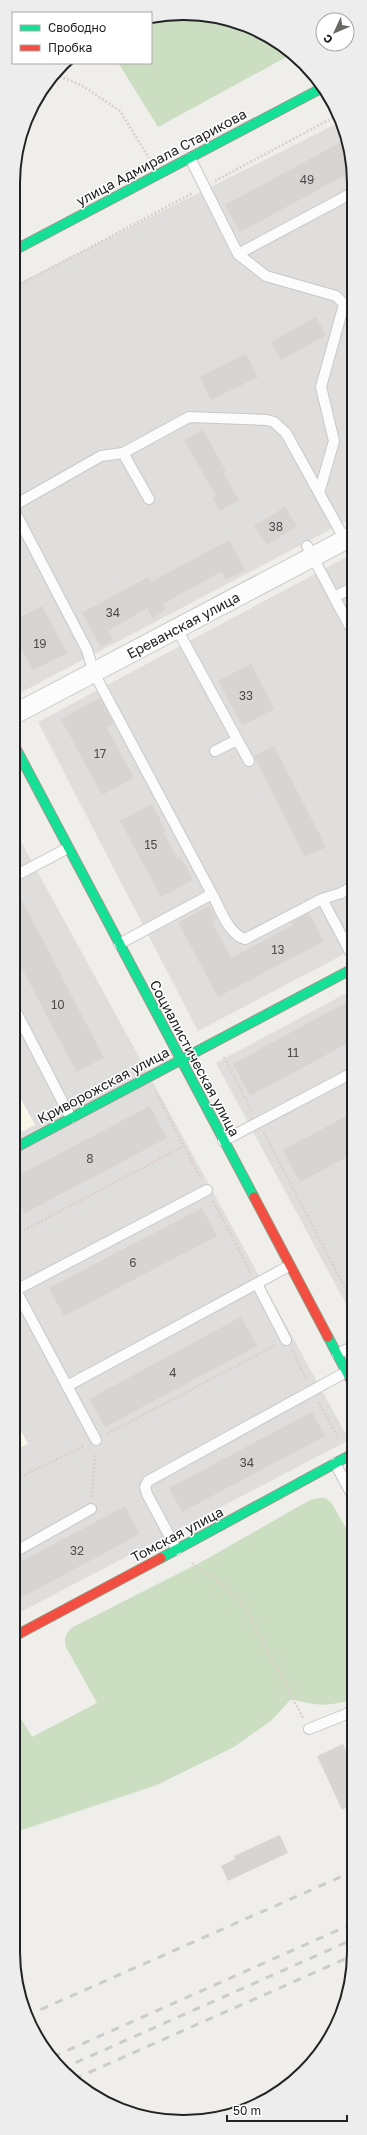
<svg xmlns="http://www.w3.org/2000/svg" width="367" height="2135" viewBox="0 0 367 2135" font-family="'Golos Text',sans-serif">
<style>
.residential{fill:#dfdedc}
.education{fill:#f8f7e8}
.forest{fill:#cbdec1}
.building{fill:#d7d4d2}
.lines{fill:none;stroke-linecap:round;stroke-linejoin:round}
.lane-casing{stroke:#c9c8c7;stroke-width:12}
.street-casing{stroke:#c9c8c7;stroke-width:21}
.fast-casing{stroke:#999a82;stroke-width:11}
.jam-casing{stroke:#999a82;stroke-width:11}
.path{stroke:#dccecd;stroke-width:2.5;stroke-dasharray:2 2;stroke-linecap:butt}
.lane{stroke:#fdfcfc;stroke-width:10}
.street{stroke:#fdfcfc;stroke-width:19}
.fast{stroke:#16e098;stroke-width:9}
.jam{stroke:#f24e42;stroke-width:9}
.rail{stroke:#ccc;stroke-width:3;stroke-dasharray:8 8;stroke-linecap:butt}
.labels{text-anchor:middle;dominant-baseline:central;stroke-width:3;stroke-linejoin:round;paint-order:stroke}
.number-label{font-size:12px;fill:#4f4e4e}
.street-label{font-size:14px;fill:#222;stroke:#fff}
.rim{fill:none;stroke:#222;stroke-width:2}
</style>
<rect width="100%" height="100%" fill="#f0eeeb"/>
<path class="residential" d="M 340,122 L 354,172 L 354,517 L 20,693 L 13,682 L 13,286 Z
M 354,553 L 354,949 L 198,1031 L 38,722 Z
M 13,827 L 349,1440 L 13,1616 Z
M 354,989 L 354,1319 L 216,1063 Z"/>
<path class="education" d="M 13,1084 L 35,1125 L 13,1136 Z
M 13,1416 L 28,1444 L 13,1451 Z"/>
<path class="forest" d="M 195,13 L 259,30 L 292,54 L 158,127 L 119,64 L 113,63 L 151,63 L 151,19 Z
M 318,1498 L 325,1498 L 331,1502 L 354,1542 L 354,1699 C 328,1707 317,1706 291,1699 L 272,1720 L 234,1747 L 157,1785 L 13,1833 L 13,1705 L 32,1737 L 97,1703 L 67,1649 C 63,1640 65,1636 71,1628 L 205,1560 L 310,1500 Z"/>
<path class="building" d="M 345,140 L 353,171 L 240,232 L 225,205 Z
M 316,317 L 326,335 L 281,360 L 271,342 Z
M 246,354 L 258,377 L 211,400 L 200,377 Z
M 203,430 L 226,471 L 223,472 L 239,500 L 220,511 L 213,498 L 216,496 L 184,440 Z
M 285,507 L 297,526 L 267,545 L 254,526 Z
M 229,540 L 245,570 L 226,580 L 222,571 L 163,604 L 166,610 L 153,618 L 147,608 L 108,631 L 113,640 L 101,647 L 82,613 L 148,577 L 151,582 Z
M 42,606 L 67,653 L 33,670 L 13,633 L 13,621 Z
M 251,664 L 274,709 L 242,726 L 218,681 Z
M 100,698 L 114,724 L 107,728 L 134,778 L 102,795 L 61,719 Z
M 274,746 L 326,847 L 305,857 L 254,756 Z
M 152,804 L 166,831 L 163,832 L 177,858 L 180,856 L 193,880 L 161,897 L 120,821 Z
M 23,902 L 104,1058 L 76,1072 L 13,951 L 13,907 Z
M 209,906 L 217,919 L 212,922 L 231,958 L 293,925 L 291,922 L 309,913 L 324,941 L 218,997 L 178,922 Z
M 354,998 L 354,1040 L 250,1096 L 233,1064 Z
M 150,1106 L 167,1138 L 25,1213 L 13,1192 L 13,1178 Z
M 354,1112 L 354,1153 L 300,1182 L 283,1150 Z
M 202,1208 L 217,1236 L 64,1316 L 49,1288 Z
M 241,1317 L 257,1346 L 105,1427 L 89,1399 Z
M 312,1412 L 325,1436 L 182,1512 L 169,1488 Z
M 125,1506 L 140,1534 L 13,1602 L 13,1566 Z
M 343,1744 L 354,1768 L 354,1804 L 342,1810 L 317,1756 Z
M 280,1835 L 288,1853 L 228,1881 L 221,1866 L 235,1859 L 234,1856 Z"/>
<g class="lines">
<g class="lane-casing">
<path id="lane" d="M 190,158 L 238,254 L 354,192
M 238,254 L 266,276 L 336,296 L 344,304 L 321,387 L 334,441 L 319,493
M 149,499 L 123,453 L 189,417 L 267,420 L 274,422 L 286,433 L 345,540
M 13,506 L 101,456 L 123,453
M 13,508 L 87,650 L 94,673 L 212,894 L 119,944
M 307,546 L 334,597
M 354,587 L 334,597 L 354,634
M 177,629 L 249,761
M 215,751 L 237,740
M 13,877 L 68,848
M 212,894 C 220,908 228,934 245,939 L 322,899 L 354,959
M 322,899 L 341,893 L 354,886
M 13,1006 L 71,1118
M 223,1141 L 354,1072
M 257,1284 L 286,1340
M 13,1285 L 96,1440
M 16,1290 L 207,1190
M 337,1354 L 354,1346
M 67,1386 L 289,1266
M 335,1463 L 354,1499
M 177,1550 L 147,1494 L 145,1487 L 148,1481 L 346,1372
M 13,1553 L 91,1509
M 309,1729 L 354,1711"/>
</g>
<g class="street-casing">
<path id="street" d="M 13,715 L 354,535"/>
</g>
<g class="fast-casing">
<path id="fast" d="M 13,251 L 322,88
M 13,743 L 254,1197
M 13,1149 L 354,968
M 328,1337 L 354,1386
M 161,1558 L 354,1453"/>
</g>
<g class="jam-casing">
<path id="jam" d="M 254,1197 L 328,1337
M 13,1637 L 161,1558"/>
</g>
<path class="path" d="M 56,75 L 81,85 L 120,111 L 149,158
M 215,181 L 338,115
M 13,288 L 193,193
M 224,1057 L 252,1111
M 156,1093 L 201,1179
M 264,1133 L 354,1305
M 213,1201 L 251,1273
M 13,1236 L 184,1146
M 292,1350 L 307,1380
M 319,1402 L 339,1440
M 107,1434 L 276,1345
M 13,1480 L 85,1446
M 92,1497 L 95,1453
M 192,1563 L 218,1581 L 238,1599 L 249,1615 L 303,1718"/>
<use href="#lane" class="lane"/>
<use href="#street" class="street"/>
<use href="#fast" class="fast"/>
<use href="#jam" class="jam"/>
<path class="rail" d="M 26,2016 L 354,1871
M 53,2057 L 354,1923
M 61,2069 L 354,1939
M 74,2079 L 354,1955"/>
</g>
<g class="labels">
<g class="number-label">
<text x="307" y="179">49</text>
<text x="276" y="526">38</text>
<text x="113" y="612">34</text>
<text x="40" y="643">19</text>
<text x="246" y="695">33</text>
<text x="100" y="753">17</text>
<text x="151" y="844">15</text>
<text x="278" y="949">13</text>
<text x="58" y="1004">10</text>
<text x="293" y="1052">11</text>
<text x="90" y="1158">8</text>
<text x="133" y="1262">6</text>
<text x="173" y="1372">4</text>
<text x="247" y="1462">34</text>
<text x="77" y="1550">32</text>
</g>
<g class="street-label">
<text transform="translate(161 157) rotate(-28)">улица Адмирала Старикова</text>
<text transform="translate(183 625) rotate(-28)">Ереванская улица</text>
<text transform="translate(195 1058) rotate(62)">Социалистическая улица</text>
<text transform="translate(103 1085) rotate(-28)">Криворожская улица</text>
<text transform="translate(177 1534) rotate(-28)">Томская улица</text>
</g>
</g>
<path d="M0 0H367V2135H0ZM183 20H184A163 163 0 0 1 347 183V1952A163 163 0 0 1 184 2115H183A163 163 0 0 1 20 1952V183A163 163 0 0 1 183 20Z" fill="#ededed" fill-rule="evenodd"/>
<path class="rim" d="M183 20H184A163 163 0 0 1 347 183V1952A163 163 0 0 1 184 2115H183A163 163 0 0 1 20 1952V183A163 163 0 0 1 183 20Z"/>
<rect x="12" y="12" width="140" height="52" fill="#ffffff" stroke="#a7a7a7"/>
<rect x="20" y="25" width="20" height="6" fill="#16e098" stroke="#a7a7a7"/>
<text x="48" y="32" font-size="12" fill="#222222">Свободно</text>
<rect x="20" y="45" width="20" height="6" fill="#f24e42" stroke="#a7a7a7"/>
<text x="48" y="52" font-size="12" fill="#222222">Пробка</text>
<g transform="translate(335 32) rotate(226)"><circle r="19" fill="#ffffff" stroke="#a7a7a7"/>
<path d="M0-3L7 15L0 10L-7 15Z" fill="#6a6968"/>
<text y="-6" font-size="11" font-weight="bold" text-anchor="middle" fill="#222222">С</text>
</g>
<path d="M227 2115v6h120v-6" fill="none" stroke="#222222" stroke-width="2"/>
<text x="233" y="2115" font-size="12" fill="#222222" stroke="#ffffff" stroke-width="3" paint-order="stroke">50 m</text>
</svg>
